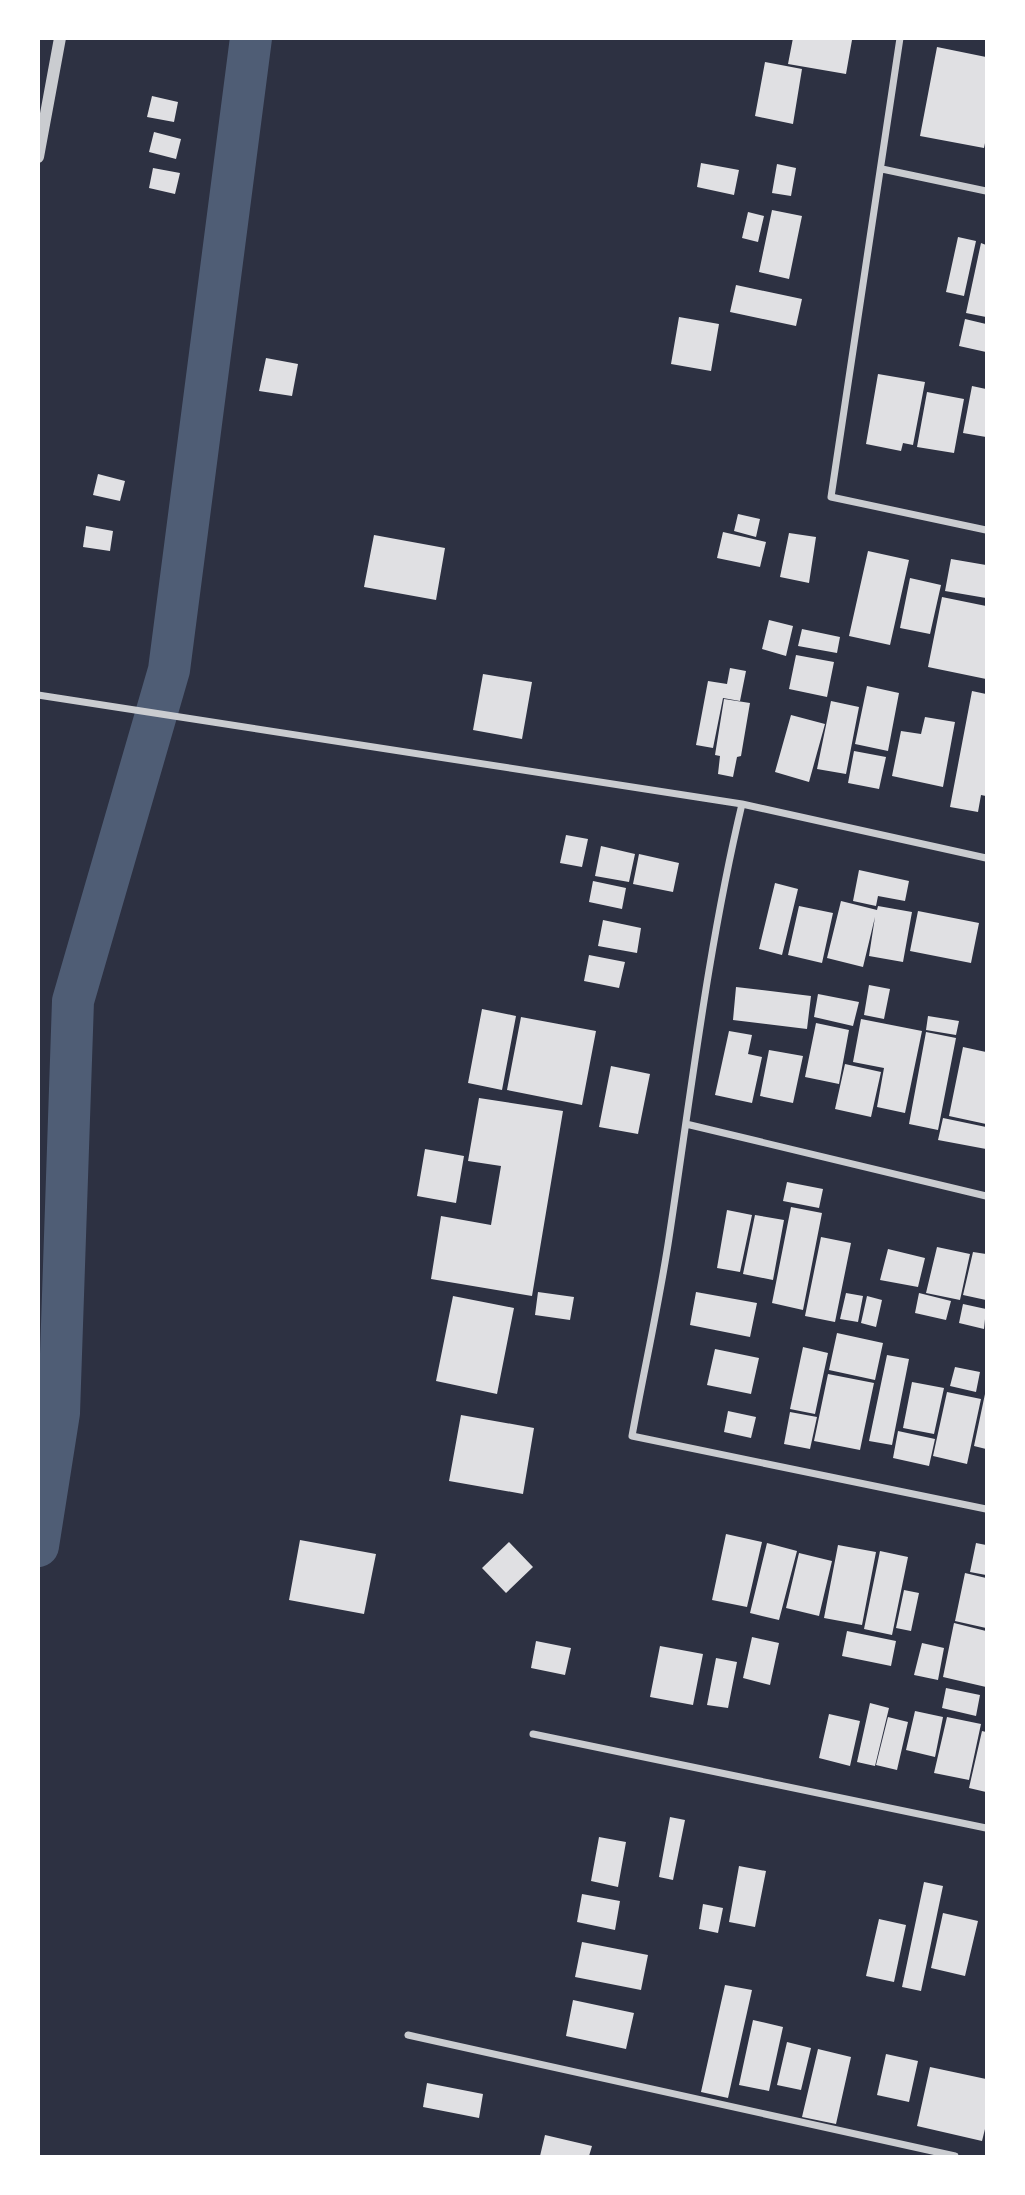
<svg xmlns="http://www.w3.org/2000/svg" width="1025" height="2195" viewBox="0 0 1025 2195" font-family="Cabin,sans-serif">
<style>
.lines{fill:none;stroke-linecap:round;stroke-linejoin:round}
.canal{stroke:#4f5d75;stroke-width:42}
.building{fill:#e0e0e3}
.minor{stroke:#caccd0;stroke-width:7}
.tertiary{stroke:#caccd0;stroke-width:12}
</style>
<rect width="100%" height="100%" fill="#2d3142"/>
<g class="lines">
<path class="canal" d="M 38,1546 L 59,1413 L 73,1001 L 169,670 L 251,38"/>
</g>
<path class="building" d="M 793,38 L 852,40 L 846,74 L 788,64 Z
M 937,47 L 986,57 L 986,138 L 984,148 L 920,136 Z
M 765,62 L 802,69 L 793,124 L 755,116 Z
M 152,96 L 178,102 L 174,122 L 147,117 Z
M 154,132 L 181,139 L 176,159 L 149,152 Z
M 701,163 L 739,170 L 734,195 L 697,187 Z
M 777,164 L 796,168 L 791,196 L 772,193 Z
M 153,168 L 180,173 L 175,194 L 149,188 Z
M 772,210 L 802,216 L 789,279 L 759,272 Z
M 748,212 L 764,216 L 758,242 L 742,238 Z
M 958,237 L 976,241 L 964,296 L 946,292 Z
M 981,243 L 986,245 L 986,317 L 966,313 Z
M 736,285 L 802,299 L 796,326 L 730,312 Z
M 679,317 L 719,324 L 711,371 L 671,364 Z
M 965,319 L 986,324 L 986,352 L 959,346 Z
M 266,358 L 298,364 L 292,396 L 259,391 Z
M 878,374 L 925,382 L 913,445 L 903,443 L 901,451 L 866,444 Z
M 972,386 L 986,389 L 986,437 L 963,433 Z
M 927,392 L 964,399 L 954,453 L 917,447 Z
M 98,474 L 125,481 L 120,501 L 93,495 Z
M 738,514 L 760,519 L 756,537 L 734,531 Z
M 86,526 L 113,531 L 110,551 L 83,547 Z
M 723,532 L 766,542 L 760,567 L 717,558 Z
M 789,533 L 816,537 L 809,583 L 780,577 Z
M 374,535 L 445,548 L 436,600 L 364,587 Z
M 868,551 L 909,560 L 890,645 L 849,636 Z
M 951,559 L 986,565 L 986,598 L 945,591 Z
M 910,578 L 941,585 L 930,634 L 900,628 Z
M 942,597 L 986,606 L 986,679 L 928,667 Z
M 769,620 L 793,626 L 786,656 L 762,649 Z
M 802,629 L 840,637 L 837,653 L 798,646 Z
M 796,655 L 834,662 L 827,697 L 789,689 Z
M 730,668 L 746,671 L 740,701 L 723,698 L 713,748 L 696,745 L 708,681 L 727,684 Z
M 483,674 L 532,682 L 522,739 L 473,730 Z
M 867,686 L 899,693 L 888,751 L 855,744 Z
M 972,691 L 986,694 L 986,796 L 981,795 L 978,812 L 950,807 Z
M 724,699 L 750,703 L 741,756 L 737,757 L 733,777 L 718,774 L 720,756 L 715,755 Z
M 831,701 L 859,707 L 846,774 L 817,769 Z
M 791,715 L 825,724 L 809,782 L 775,772 Z
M 925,717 L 955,722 L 943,787 L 892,776 L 901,731 L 921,734 Z
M 854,751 L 886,757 L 879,789 L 848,783 Z
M 566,835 L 588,839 L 582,867 L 560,863 Z
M 601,846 L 635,854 L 629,882 L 595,876 Z
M 639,854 L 679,863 L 673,892 L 633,884 Z
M 859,870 L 909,881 L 905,901 L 878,896 L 876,906 L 853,901 Z
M 593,881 L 626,888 L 622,909 L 589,902 Z
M 775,883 L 798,889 L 782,955 L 759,949 Z
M 841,901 L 877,910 L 878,906 L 912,912 L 903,962 L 869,956 L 875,917 L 863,967 L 827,958 Z
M 799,906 L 833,913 L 822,963 L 788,955 Z
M 918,911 L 979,923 L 971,963 L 910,951 Z
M 603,920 L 641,928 L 637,953 L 598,946 Z
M 589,955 L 625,962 L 619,988 L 584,981 Z
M 869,985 L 890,989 L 884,1019 L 864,1015 Z
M 736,987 L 811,996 L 807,1029 L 733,1020 Z
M 818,994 L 859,1002 L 853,1026 L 814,1017 Z
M 482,1009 L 516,1016 L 502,1090 L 468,1083 Z
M 928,1016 L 959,1021 L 956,1035 L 926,1030 Z
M 521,1017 L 596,1031 L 582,1105 L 507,1090 Z
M 861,1019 L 922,1031 L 905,1113 L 877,1107 L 884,1068 L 853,1062 Z
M 816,1023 L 849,1030 L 839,1084 L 805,1077 Z
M 729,1031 L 752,1035 L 748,1054 L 762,1057 L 752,1103 L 715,1095 Z
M 926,1032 L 956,1038 L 938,1130 L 909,1124 Z
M 963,1047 L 986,1052 L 986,1124 L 949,1116 Z
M 769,1050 L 803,1056 L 793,1103 L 760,1096 Z
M 845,1064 L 881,1072 L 871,1117 L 835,1109 Z
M 611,1066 L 650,1074 L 638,1134 L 599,1127 Z
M 479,1098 L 563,1111 L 532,1296 L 431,1279 L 441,1216 L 491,1225 L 501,1166 L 468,1161 Z
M 943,1118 L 986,1127 L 986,1149 L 938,1140 Z
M 425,1149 L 464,1156 L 456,1203 L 417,1196 Z
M 787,1182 L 823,1189 L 819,1208 L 783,1201 Z
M 791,1207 L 822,1213 L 803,1310 L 772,1303 Z
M 727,1210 L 752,1215 L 740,1272 L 717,1268 Z
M 755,1215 L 784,1220 L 773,1280 L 743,1274 Z
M 821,1237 L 851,1243 L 835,1322 L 805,1316 Z
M 937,1247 L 970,1254 L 960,1300 L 926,1293 Z
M 888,1249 L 925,1258 L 918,1287 L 880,1280 Z
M 973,1252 L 986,1254 L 986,1300 L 963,1295 Z
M 538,1292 L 574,1297 L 570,1320 L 535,1315 Z
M 696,1292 L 757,1303 L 750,1337 L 690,1325 Z
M 846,1293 L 863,1296 L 858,1322 L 840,1319 Z
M 919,1293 L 951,1301 L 946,1320 L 915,1313 Z
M 453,1296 L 514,1308 L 497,1394 L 436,1381 Z
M 867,1296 L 882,1300 L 876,1327 L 861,1323 Z
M 963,1304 L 986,1309 L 984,1329 L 959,1323 Z
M 837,1333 L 883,1343 L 875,1380 L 829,1370 Z
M 803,1347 L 828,1353 L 815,1414 L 790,1409 Z
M 715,1349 L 759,1358 L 751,1394 L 707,1385 Z
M 887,1355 L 909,1359 L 892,1445 L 869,1441 Z
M 955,1367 L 980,1372 L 976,1392 L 950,1386 Z
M 828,1374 L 874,1383 L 860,1450 L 814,1441 Z
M 912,1382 L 944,1388 L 934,1434 L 903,1428 Z
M 947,1392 L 981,1399 L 967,1464 L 933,1456 Z
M 985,1394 L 986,1394 L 986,1449 L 974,1446 Z
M 728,1411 L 756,1417 L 751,1438 L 724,1432 Z
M 790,1412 L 817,1417 L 810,1449 L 784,1444 Z
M 461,1415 L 534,1428 L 523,1494 L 449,1481 Z
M 898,1431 L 935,1439 L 929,1466 L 893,1458 Z
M 726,1534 L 762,1542 L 747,1607 L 712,1600 Z
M 300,1540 L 376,1554 L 364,1614 L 289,1600 Z
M 509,1542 L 533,1567 L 506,1593 L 482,1568 Z
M 767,1543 L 797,1551 L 779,1620 L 750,1613 Z
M 976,1543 L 986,1545 L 986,1575 L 970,1572 Z
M 838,1545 L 876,1552 L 862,1625 L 824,1618 Z
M 880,1551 L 908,1557 L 892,1635 L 864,1629 Z
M 799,1553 L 832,1561 L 819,1616 L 786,1608 Z
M 965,1573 L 986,1578 L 986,1628 L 955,1621 Z
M 904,1590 L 919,1593 L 911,1631 L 896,1628 Z
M 954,1623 L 986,1631 L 986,1687 L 943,1677 Z
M 847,1631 L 896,1641 L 891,1666 L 842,1656 Z
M 752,1637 L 779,1643 L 770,1685 L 743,1678 Z
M 536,1641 L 571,1648 L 565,1675 L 531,1668 Z
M 922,1643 L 944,1648 L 938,1680 L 914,1675 Z
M 660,1646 L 703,1654 L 693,1705 L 650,1697 Z
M 716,1658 L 737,1662 L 728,1708 L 707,1705 Z
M 946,1688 L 980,1695 L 976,1716 L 942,1708 Z
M 870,1703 L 889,1708 L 875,1766 L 857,1762 Z
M 915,1711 L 943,1717 L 935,1757 L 906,1750 Z
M 829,1714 L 860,1721 L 850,1766 L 819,1758 Z
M 888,1717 L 908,1722 L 897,1770 L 876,1765 Z
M 947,1717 L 981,1724 L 969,1780 L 934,1773 Z
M 982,1731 L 986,1732 L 986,1792 L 969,1788 Z
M 670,1817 L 685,1820 L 673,1880 L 659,1877 Z
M 599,1837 L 626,1842 L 618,1887 L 591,1881 Z
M 739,1866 L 766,1871 L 755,1927 L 729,1922 Z
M 924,1882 L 943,1886 L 921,1991 L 902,1987 Z
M 582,1894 L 620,1901 L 615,1930 L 577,1922 Z
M 703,1904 L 723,1908 L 718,1933 L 699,1929 Z
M 943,1913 L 978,1921 L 965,1976 L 931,1968 Z
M 879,1919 L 906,1925 L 894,1982 L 866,1976 Z
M 582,1942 L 648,1955 L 641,1990 L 575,1977 Z
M 725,1985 L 752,1990 L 728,2098 L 701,2092 Z
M 573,2000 L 634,2013 L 626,2049 L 566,2036 Z
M 753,2020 L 783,2027 L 769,2091 L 739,2085 Z
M 787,2042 L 811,2048 L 801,2090 L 777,2085 Z
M 818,2049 L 851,2057 L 836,2124 L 802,2117 Z
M 886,2054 L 918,2061 L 909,2102 L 877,2095 Z
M 930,2067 L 986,2079 L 986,2125 L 982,2141 L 917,2126 Z
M 427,2083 L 483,2094 L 479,2118 L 423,2107 Z
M 545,2135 L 592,2146 L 589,2156 L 540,2156 Z"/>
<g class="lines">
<path class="minor" d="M 900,38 L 831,497 L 986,530
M 882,169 L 986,191
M 38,695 L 742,804
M 986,858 L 742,804 C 708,947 691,1093 669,1238 C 659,1304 644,1370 632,1436 L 986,1509
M 686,1124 L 986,1196
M 533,1734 L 986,1828
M 408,2035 L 955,2156"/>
<path class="tertiary" d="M 38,157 L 60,38"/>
</g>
<rect width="1025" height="2195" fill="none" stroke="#ffffff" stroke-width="80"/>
</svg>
